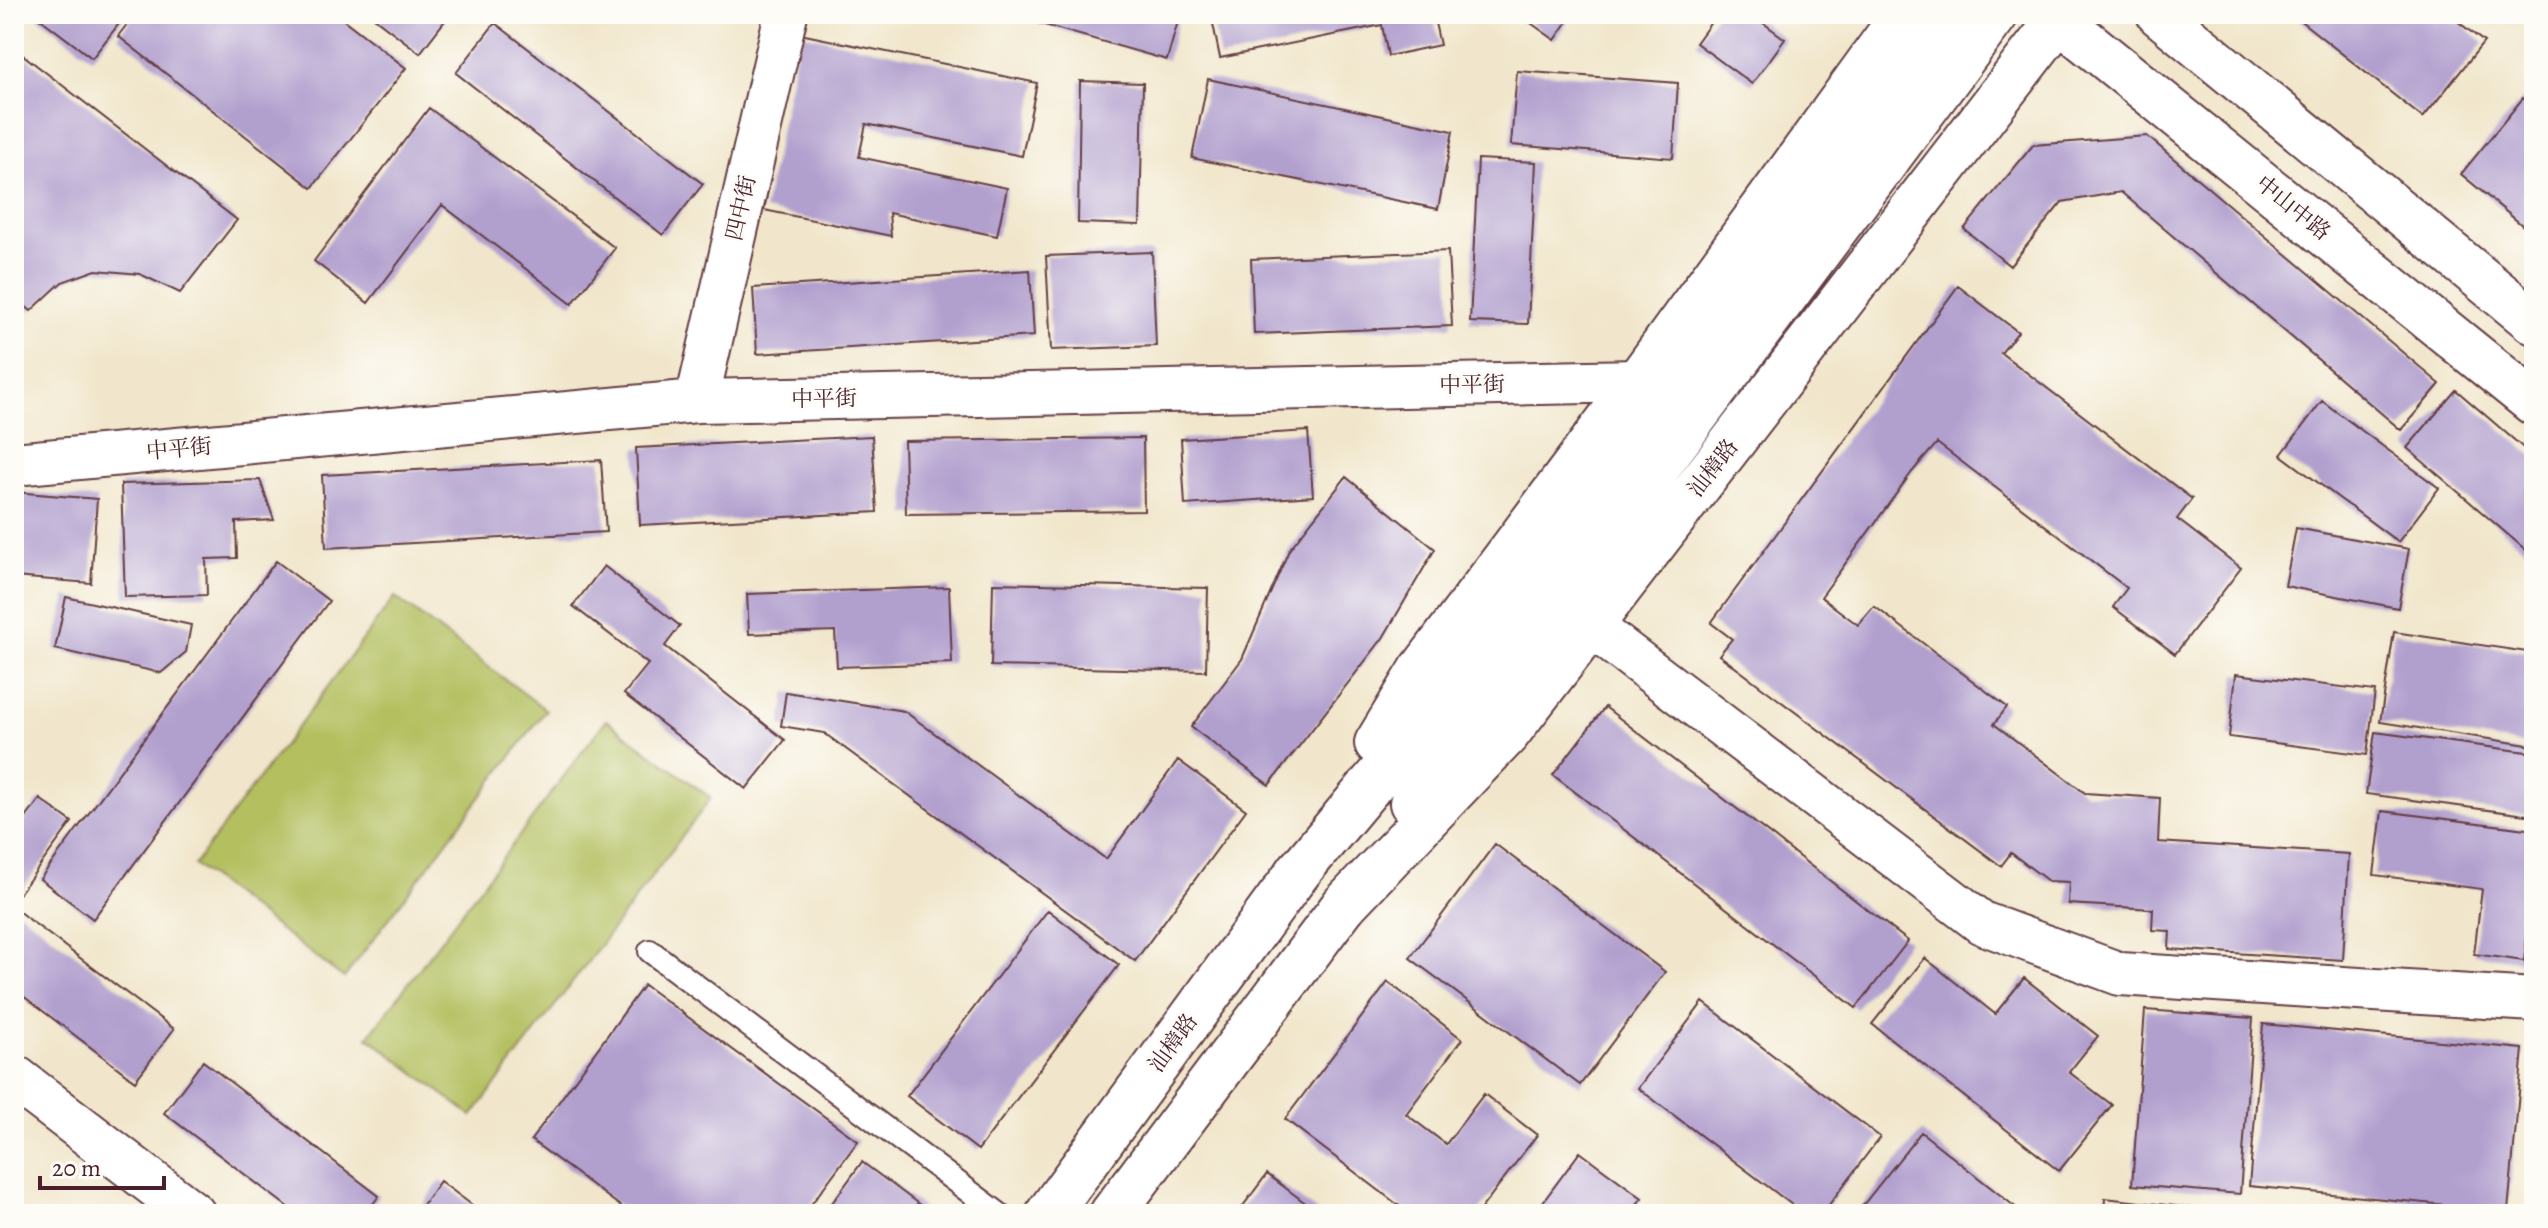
<svg xmlns="http://www.w3.org/2000/svg" width="2548" height="1228" viewBox="0 0 2548 1228" font-family="Alegreya,'Noto Serif SC',serif">
<style>
.green{fill:#b4c061;stroke:#7f7046;stroke-width:2}
.building{fill:#b19fce}
.lines{fill:none;stroke-linecap:round;stroke-linejoin:round}
.service-casing{stroke:#633d43;stroke-width:26}
.minor-casing{stroke:#633d43;stroke-width:46}
.tertiary-casing{stroke:#633d43;stroke-width:48}
.secondary-casing{stroke:#633d43;stroke-width:48}
.service{stroke:#fff;stroke-width:22}
.minor{stroke:#fff;stroke-width:42}
.tertiary{stroke:#fff;stroke-width:44}
.secondary{stroke:#fff;stroke-width:44}
.labels{text-anchor:middle;dominant-baseline:central;stroke-width:6;stroke-linejoin:round;paint-order:stroke}
.street-label{font-size:22px;fill:#4a1f2b;stroke:#fdfcf7}
</style>
<rect width="100%" height="100%" fill="#fdfcf7"/>
<filter id="ink" filterUnits="userSpaceOnUse"><feTurbulence type="fractalNoise" baseFrequency=".0125" numOctaves="2"/><feDisplacementMap in="SourceGraphic" scale="16" xChannelSelector="R" yChannelSelector="G"/><feConvolveMatrix kernelMatrix="1 2 1 2 8 2 1 2 1" color-interpolation-filters="sRGB"/></filter>
<filter id="wash" filterUnits="userSpaceOnUse"><feTurbulence type="fractalNoise" baseFrequency=".006" numOctaves="4" result="noise"/><feDisplacementMap in="SourceGraphic" scale="32" xChannelSelector="R" yChannelSelector="G"/><feGaussianBlur stdDeviation="1.8" result="paint"/><feColorMatrix in="noise" values="0 0 0 0 0 0 0 0 0 0 0 0 0 0 0 0 0 1.4 0 .05"/><feComposite in="paint" operator="in"/></filter>
<g filter="url(#wash)">
<rect width="100%" height="100%" fill="#f1e6cb"/>
<path class="green" d="M 395,597 L 546,710 L 344,978 L 194,865 Z
M 606,720 L 711,798 L 472,1116 L 368,1037 Z"/>
<g id="blocks">
<path class="building" d="M 34,14 L 123,14 L 125,16 L 92,58 Z
M 135,14 L 336,14 L 406,68 L 312,188 L 118,36 Z
M 369,14 L 450,14 L 420,53 Z
M 1006,14 L 1180,14 L 1167,60 Z
M 1211,14 L 1433,14 L 1440,45 L 1388,56 L 1382,25 L 1220,58 Z
M 1518,14 L 1573,14 L 1555,40 Z
M 1717,14 L 1751,14 L 1785,39 L 1752,84 L 1696,43 Z
M 2292,14 L 2448,14 L 2484,42 L 2423,118 Z
M 495,23 L 703,184 L 663,235 L 456,73 Z
M 800,34 L 1037,83 L 1022,156 L 866,124 L 859,157 L 1007,188 L 997,236 L 889,213 L 891,236 L 764,210 Z
M 14,48 L 237,220 L 180,293 L 140,274 L 96,270 L 62,282 L 31,311 L 14,297 L 14,191 L 24,177 L 14,170 Z
M 1517,71 L 1678,83 L 1673,158 L 1511,145 Z
M 1208,79 L 1453,131 L 1438,209 L 1192,158 Z
M 1080,81 L 1143,83 L 1140,225 L 1078,223 Z
M 2523,98 L 2534,108 L 2534,235 L 2461,174 Z
M 429,108 L 615,248 L 572,304 L 442,205 L 368,303 L 314,261 Z
M 2147,136 L 2440,384 L 2401,430 L 2121,192 L 2062,202 L 2010,266 L 1964,229 L 2033,145 Z
M 1478,159 L 1536,162 L 1528,324 L 1470,322 Z
M 1448,251 L 1452,326 L 1254,334 L 1251,259 Z
M 1152,252 L 1156,346 L 1051,350 L 1046,256 Z
M 1030,270 L 1034,336 L 757,354 L 753,288 Z
M 1958,286 L 2018,332 L 2001,353 L 2192,499 L 2177,519 L 2241,568 L 2175,654 L 2113,607 L 2127,588 L 1937,443 L 1912,472 L 1821,597 L 1858,625 L 1874,606 L 2007,707 L 1994,724 L 2085,793 L 2160,798 L 2158,842 L 2349,854 L 2343,960 L 2169,949 L 2170,931 L 2152,930 L 2153,909 L 2068,904 L 2069,882 L 2048,881 L 2011,853 L 2001,866 L 1719,655 L 1732,639 L 1711,623 Z
M 2456,390 L 2534,457 L 2534,557 L 2407,448 Z
M 2322,401 L 2439,488 L 2398,542 L 2281,455 Z
M 1308,431 L 1313,496 L 1185,505 L 1181,439 Z
M 872,436 L 877,512 L 640,525 L 636,448 Z
M 1143,438 L 1144,511 L 906,514 L 904,441 Z
M 601,460 L 606,532 L 326,548 L 322,475 Z
M 1346,477 L 1435,549 L 1383,638 L 1269,785 L 1191,727 L 1242,659 L 1289,550 Z
M 260,480 L 274,520 L 236,522 L 237,558 L 206,559 L 207,595 L 125,597 L 121,484 Z
M 14,492 L 97,499 L 91,583 L 14,577 Z
M 2296,528 L 2409,549 L 2398,608 L 2285,586 Z
M 276,561 L 329,601 L 93,919 L 40,879 Z
M 604,566 L 680,626 L 665,646 L 785,740 L 746,789 L 624,694 L 648,664 L 573,606 Z
M 993,583 L 1208,588 L 1206,671 L 991,666 Z
M 949,587 L 952,663 L 837,667 L 835,631 L 749,634 L 747,594 Z
M 66,597 L 191,625 L 186,652 L 161,673 L 55,649 Z
M 2394,632 L 2534,653 L 2534,746 L 2380,722 Z
M 2236,674 L 2375,691 L 2367,755 L 2229,737 Z
M 786,692 L 904,711 L 1106,859 L 1178,760 L 1246,810 L 1135,961 L 824,733 L 781,726 Z
M 1605,707 L 1908,941 L 1856,1008 L 1553,775 Z
M 2375,732 L 2534,753 L 2534,816 L 2366,794 Z
M 40,799 L 72,822 L 16,898 L 14,896 L 14,834 Z
M 2382,811 L 2534,830 L 2534,879 L 2524,961 L 2474,954 L 2482,889 L 2374,875 Z
M 1495,844 L 1665,972 L 1580,1085 L 1410,958 Z
M 14,908 L 174,1029 L 135,1081 L 14,989 Z
M 1048,910 L 1119,965 L 978,1150 L 907,1096 Z
M 1925,958 L 1995,1014 L 2024,978 L 2098,1036 L 2069,1072 L 2112,1105 L 2059,1171 L 1872,1024 Z
M 1388,982 L 1462,1039 L 1406,1114 L 1446,1144 L 1484,1094 L 1537,1135 L 1477,1214 L 1410,1214 L 1285,1119 Z
M 644,985 L 858,1141 L 804,1214 L 631,1214 L 531,1140 Z
M 1703,1002 L 1880,1137 L 1822,1214 L 1804,1214 L 1638,1088 Z
M 2145,1010 L 2253,1018 L 2240,1194 L 2132,1185 Z
M 2263,1024 L 2523,1049 L 2508,1211 L 2249,1186 Z
M 203,1061 L 379,1196 L 365,1214 L 297,1214 L 164,1113 Z
M 1921,1132 L 2024,1214 L 1856,1214 Z
M 1580,1152 L 1642,1198 L 1629,1214 L 1534,1214 Z
M 862,1162 L 924,1208 L 920,1214 L 824,1214 Z
M 1267,1174 L 1320,1214 L 1237,1214 Z
M 440,1181 L 484,1214 L 416,1214 Z
M 2105,1198 L 2227,1212 L 2227,1214 L 2104,1214 Z
M 2231,1207 L 2274,1212 L 2274,1214 L 2230,1214 Z"/>
</g>
</g>
<g filter="url(#ink)">
<use href="#blocks" fill-opacity="0" stroke="#633d43" stroke-width="2"/>
<g class="lines">
<g class="service-casing">
<path id="service" d="M 650,951 L 999,1214"/>
</g>
<g class="minor-casing">
<path id="minor" d="M 697,401 L 786,14
M 14,464 L 697,401 L 1638,381
M 1591,626 L 1982,923 L 2120,974 L 2534,1000"/>
</g>
<g class="tertiary-casing">
<path id="tertiary" d="M 1377,743 L 1421,671 L 1638,381 L 1904,14
M 1412,803 L 1473,714 L 1996,14
M 1299,871 L 1446,695 L 1957,14
M 1344,905 L 1507,734 L 2063,14
M 14,1077 L 193,1214"/>
</g>
<g class="secondary-casing">
<path id="secondary" d="M 2052,14 L 2534,403
M 2159,14 L 2534,322
M 1048,1214 L 1299,871
M 1112,1214 L 1344,905"/>
</g>
<use href="#service" class="service"/>
<use href="#minor" class="minor"/>
<use href="#tertiary" class="tertiary"/>
<use href="#secondary" class="secondary"/>
</g>
</g>
<g class="labels">
<g class="street-label">
<text transform="translate(741 208) rotate(-77)">四中街</text>
<text transform="translate(2293 208) rotate(39)">中山中路</text>
<text transform="translate(1472 385) rotate(-1)">中平街</text>
<text transform="translate(824 399) rotate(-1)">中平街</text>
<text transform="translate(179 449) rotate(-5)">中平街</text>
<text transform="translate(1713 468) rotate(-52)">汕樟路</text>
<text transform="translate(1173 1043) rotate(-54)">汕樟路</text>
</g>
</g>
<rect width="2548" height="1228" fill="none" stroke="#fdfcf7" stroke-width="48"/>
<path d="M40 1176v12h124v-12" fill="none" stroke="#4a1f2b" stroke-width="4"/>
<text x="52" y="1176" font-size="24" fill="#4a1f2b" stroke="#fdfcf7" stroke-width="6" paint-order="stroke">20 m</text>
</svg>
